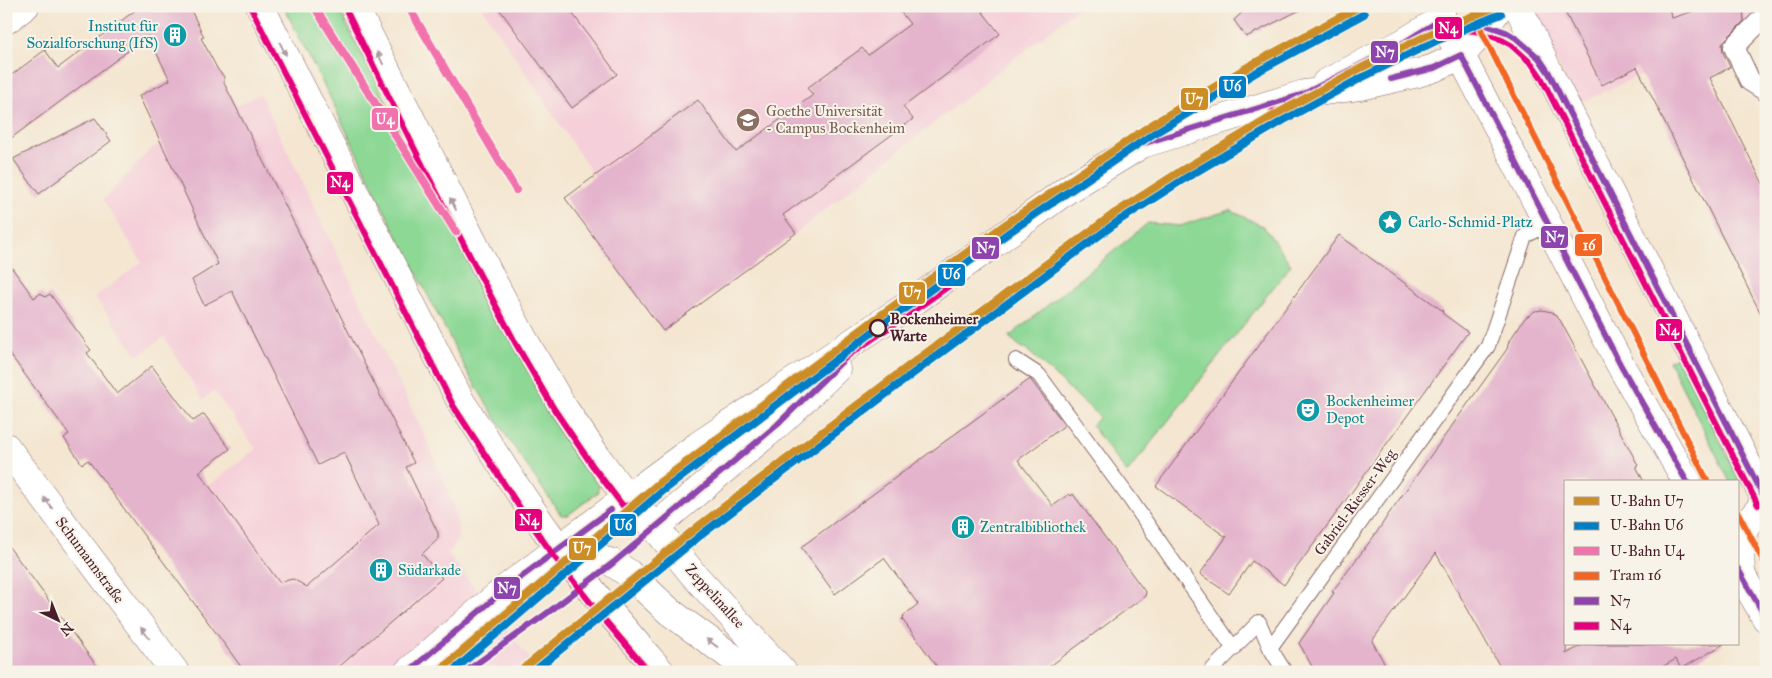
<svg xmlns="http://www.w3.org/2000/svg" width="1772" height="678" viewBox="0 0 1772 678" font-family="'IM FELL Great Primer',serif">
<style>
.built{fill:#f5cfd9}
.green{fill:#8dd895;stroke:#6c7c60}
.building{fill:#e4b4cc}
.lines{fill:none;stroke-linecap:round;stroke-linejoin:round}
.service-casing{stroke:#866565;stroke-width:16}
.pedestrian-casing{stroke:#866565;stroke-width:22}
.minor-casing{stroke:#866565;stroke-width:29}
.tertiary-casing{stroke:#866565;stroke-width:29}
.secondary-casing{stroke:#866565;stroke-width:29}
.primary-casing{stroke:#866565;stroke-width:29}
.service{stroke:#fff;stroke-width:14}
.pedestrian{stroke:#fff;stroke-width:20}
.minor{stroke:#fff;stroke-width:28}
.tertiary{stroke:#fff;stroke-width:28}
.secondary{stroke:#fff;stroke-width:28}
.primary{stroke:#fff;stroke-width:28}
.bus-1-casing{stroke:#f7f3e8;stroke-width:10}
.bus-2-casing{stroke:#f7f3e8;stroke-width:10}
.bus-1{stroke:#8e44ad;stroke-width:6}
.bus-2{stroke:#e5007d;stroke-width:6}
.tram-1-casing{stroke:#f7f3e8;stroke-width:10}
.tram-1{stroke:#f26522;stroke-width:6}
.metro-1-casing{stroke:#f7f3e8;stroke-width:11}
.metro-2-casing{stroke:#f7f3e8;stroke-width:11}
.metro-3-casing{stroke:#f7f3e8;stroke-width:11}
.metro-1{stroke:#cd8d25;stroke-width:8}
.metro-2{stroke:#007ec6;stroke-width:8}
.metro-3{stroke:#f172ac;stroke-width:8}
.oneway{fill:#ae9aa0}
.stop-dot{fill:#f7f3e8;stroke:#4a1f2b;stroke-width:2.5}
.labels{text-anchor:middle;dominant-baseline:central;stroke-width:4;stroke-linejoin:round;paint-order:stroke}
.culture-label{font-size:15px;fill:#0d838f;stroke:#f7f3e8;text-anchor:start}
.education-label{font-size:15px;fill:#785e54;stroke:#f7f3e8;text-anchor:start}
.stop-label{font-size:15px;font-weight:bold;fill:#4a1f2b;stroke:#f7f3e8;text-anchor:start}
.street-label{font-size:15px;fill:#4a1f2b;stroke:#f7f3e8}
.line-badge{stroke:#f7f3e8;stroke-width:2}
.badge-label{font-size:14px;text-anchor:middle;font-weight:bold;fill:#fff}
</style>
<rect width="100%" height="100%" fill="#f7f3e8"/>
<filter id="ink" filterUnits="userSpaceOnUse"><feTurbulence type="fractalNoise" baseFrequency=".02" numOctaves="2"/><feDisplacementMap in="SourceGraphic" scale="10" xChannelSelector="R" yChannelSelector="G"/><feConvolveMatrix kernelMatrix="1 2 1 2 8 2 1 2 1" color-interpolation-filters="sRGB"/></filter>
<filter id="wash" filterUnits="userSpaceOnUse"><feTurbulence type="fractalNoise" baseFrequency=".0096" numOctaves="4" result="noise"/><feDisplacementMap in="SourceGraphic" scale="20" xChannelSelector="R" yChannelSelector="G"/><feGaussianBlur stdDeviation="1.12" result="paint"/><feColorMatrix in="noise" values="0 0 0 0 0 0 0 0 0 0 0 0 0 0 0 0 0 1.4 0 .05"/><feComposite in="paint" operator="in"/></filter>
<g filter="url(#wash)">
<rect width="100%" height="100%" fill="#f4e6d0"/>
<path class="built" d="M 481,6 L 1081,6 L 796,233 L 663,331 L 667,286 Z
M 1529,6 L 1754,6 L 1756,41 L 1634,78 L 1578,104 Z
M 260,94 L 422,430 L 447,488 L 457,520 L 458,539 L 448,554 L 540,672 L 245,672 L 195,496 L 256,449 L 214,391 L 203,400 L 164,337 L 138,356 L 95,297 L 142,262 L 103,200 L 152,148 Z"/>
<path class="green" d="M 283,6 L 337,6 L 468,260 L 517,349 L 599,486 L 597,493 L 568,515 L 561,515 L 509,440 L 469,375 L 390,222 L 328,93 Z
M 1230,210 L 1264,227 L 1291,265 L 1127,473 L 1092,426 L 1100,417 L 1025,348 L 1022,348 L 1009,337 L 1148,223 L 1180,226 Z
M 1678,357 L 1739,479 L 1738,482 L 1730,482 L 1669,361 Z"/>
<g id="blocks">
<path class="building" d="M 141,6 L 189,6 L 204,37 L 201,38 L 218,70 L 224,77 L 224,83 L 414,463 L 406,467 L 438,533 L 438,539 L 422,554 L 442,578 L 333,672 L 245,672 L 88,460 L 82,464 L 64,438 L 69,434 L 6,349 L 6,260 L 34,298 L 41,293 L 45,297 L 50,294 L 86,343 L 85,343 L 91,350 L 87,353 L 117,394 L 152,366 L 193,421 L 204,414 L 230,449 L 199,472 L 279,582 L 293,579 L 307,587 L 379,525 L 344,452 L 318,465 L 232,291 L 204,305 L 192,280 L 218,264 L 139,96 L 170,80 L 148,36 L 6,142 L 6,79 L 45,50 L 58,68 Z
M 497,6 L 567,6 L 617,74 L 572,108 Z
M 896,6 L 978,6 L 1000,34 L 903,107 L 913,119 L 783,215 L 796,233 L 663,331 L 565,198 L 698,100 L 736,152 L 813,95 L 807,88 L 862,48 L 868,55 L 910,24 Z
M 1249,6 L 1308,6 L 1246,37 L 1234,20 Z
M 1562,6 L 1668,6 L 1672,18 L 1709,6 L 1743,6 L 1744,21 L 1726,39 L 1722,44 L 1723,52 L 1730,67 L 1710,78 L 1766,190 L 1766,324 L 1637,67 L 1602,85 Z
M 95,118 L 111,141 L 39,194 L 13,159 Z
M 1339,235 L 1443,311 L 1442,313 L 1468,332 L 1284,585 L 1252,561 L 1229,594 L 1200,574 L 1227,536 L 1226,537 L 1156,486 Z
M 1542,310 L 1552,312 L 1560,320 L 1638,465 L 1636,466 L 1644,482 L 1566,482 L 1566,654 L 1584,644 L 1724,644 L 1681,669 L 1676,659 L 1653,672 L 1503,672 L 1436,553 L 1372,641 L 1389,672 L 1315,672 L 1299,643 L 1334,593 L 1332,592 L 1377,532 L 1388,515 L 1507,349 L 1509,341 L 1525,318 L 1535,311 Z
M 1030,379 L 1065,425 L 1018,460 L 1053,506 L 1069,494 L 1071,496 L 1073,494 L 1146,593 L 1145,596 L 1042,672 L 941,672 L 902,619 L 904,618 L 903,616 L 918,604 L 884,558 L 835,594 L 801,547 Z
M 6,543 L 33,579 L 101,672 L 18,672 L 6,656 Z"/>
</g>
</g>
<g filter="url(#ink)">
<use href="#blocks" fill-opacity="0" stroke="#866565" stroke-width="1"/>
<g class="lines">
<g class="service-casing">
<path id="service" d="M 1016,360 L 1039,375 L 1130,499 L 1234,649
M 1210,672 L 1259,622 L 1270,648
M 1285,672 L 1270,648 L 1488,346 L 1525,236 L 1549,224"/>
</g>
<g class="pedestrian-casing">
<path id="pedestrian" d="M 1766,15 L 1734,47 L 1750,81 L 1766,91"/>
</g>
<g class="minor-casing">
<path id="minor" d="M 6,20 L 25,6
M 6,447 L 175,672
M 1741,574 L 1740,547 L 1745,526 L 1766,502"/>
</g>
<g class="tertiary-casing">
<path id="tertiary" d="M 1440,6 L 1442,19 L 1621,366 L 1687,482
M 1518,6 L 1549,73 L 1766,501
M 1326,83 L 1403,43 L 1442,19
M 627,498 L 699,445 L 916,300 L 1068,189 L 1142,144 L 1304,94 L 1360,86 L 1418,73 L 1434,68 L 1461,55 L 1482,32 L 1500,6
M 655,527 L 777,425 L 836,369
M 1738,569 L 1766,618"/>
</g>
<g class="secondary-casing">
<path id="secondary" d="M 559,549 L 613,563 L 628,573 L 670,612 L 752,672
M 408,672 L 509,586 L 627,498"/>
</g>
<g class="primary-casing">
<path id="primary" d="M 260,6 L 461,402 C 491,447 518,493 550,536 C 584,583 622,628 661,672
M 354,6 L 490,276 L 524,340 L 561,404 L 599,460 L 627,498 L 655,527 L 693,574 L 783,672"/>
</g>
<use href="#service" class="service"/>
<use href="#pedestrian" class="pedestrian"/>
<use href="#minor" class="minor"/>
<use href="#tertiary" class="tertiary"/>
<use href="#secondary" class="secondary"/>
<use href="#primary" class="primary"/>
<g class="bus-1-casing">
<path id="bus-1" d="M 1391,79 L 1434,68 L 1461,55 L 1621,366 L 1687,482
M 1738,569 L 1766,618
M 408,672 L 509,586 L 611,510
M 465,672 L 550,611 L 613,563 L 777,425 L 879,325 L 1068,189 L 1142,144 L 1304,94 L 1403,43 L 1442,19 L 1477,22 L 1506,32 L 1516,38 L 1539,58 L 1549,73 L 1766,501"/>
</g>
<g class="bus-2-casing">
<path id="bus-2" d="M 252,10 L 454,407 L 520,508 L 556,559 L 597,611 L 649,672
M 346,10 L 428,176 L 516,344 L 554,409 L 592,465 L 623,506 L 632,505 C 736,429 844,360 949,286
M 1272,112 L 1308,102 L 1407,51 L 1444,28 L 1475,31 L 1502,40 L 1511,45 L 1532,64 L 1541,77 L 1758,505"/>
</g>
<use href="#bus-1" class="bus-1"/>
<use href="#bus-2" class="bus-2"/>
<g class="tram-1-casing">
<path id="tram-1" d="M 1473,6 L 1482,32 L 1708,482
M 1738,513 L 1766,566"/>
</g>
<use href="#tram-1" class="tram-1"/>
<g class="metro-1-casing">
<path id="metro-1" d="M 438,672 L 659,483 L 873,321 L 1006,224 L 1148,127 L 1251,65 L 1360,6
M 519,672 L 696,528 L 906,368 L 1115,213 L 1179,172 L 1280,112 L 1357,70 L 1434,32 L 1497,6"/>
</g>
<g class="metro-2-casing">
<path id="metro-2" d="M 452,672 L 664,490 L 878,328 L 1011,231 L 1153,134 L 1255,73 L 1364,14
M 533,672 L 701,535 L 911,375 L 1120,220 L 1184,179 L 1284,120 L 1361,78 L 1438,40 L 1501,14"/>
</g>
<g class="metro-3-casing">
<path id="metro-3" d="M 314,6 L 456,232
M 408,6 L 516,190"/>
</g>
<use href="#metro-1" class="metro-1"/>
<use href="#metro-2" class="metro-2"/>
<use href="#metro-3" class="metro-3"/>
</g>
<defs><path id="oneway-solid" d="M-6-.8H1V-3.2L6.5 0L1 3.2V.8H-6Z" transform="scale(1.25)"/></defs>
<g class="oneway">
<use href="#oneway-solid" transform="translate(283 49) rotate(63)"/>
<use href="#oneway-solid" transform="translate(380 58) rotate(-116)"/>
<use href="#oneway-solid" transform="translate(453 204) rotate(-117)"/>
<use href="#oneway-solid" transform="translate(48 503) rotate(-127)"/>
<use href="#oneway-solid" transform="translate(145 633) rotate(-127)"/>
<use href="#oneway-solid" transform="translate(712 643) rotate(-144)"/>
</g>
</g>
<defs>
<g id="building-disc" transform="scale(1.25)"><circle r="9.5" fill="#0f9aa8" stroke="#f7f3e8"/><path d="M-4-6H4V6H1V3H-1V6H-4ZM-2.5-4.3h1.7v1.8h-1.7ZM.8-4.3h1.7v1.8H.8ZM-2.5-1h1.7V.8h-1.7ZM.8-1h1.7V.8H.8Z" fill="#fff"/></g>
<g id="university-disc" transform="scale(1.25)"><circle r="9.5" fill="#8d6e63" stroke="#f7f3e8"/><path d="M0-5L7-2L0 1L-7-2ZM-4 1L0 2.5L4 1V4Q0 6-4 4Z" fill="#fff"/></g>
<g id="sight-disc" transform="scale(1.25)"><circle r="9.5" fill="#0f9aa8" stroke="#f7f3e8"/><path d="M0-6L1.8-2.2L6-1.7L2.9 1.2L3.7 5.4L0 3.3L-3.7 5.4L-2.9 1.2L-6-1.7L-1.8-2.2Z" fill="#fff"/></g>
<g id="theatre-disc" transform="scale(1.25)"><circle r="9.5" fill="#0f9aa8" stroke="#f7f3e8"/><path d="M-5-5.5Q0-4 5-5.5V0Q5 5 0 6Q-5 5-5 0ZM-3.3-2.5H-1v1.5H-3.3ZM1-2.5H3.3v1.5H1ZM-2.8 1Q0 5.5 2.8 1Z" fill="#fff"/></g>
</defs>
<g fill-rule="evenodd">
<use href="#building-disc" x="175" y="35"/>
<use href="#university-disc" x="748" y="120"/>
<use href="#sight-disc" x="1390" y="222"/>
<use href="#theatre-disc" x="1308" y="410"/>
<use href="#building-disc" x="963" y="527"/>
<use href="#building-disc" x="381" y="570"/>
</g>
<circle class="stop-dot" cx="878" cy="328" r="8"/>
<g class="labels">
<g class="culture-label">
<text x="158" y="26" text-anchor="end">Institut für<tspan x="158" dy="17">Sozialforschung (IfS)</tspan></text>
<text x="1408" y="222">Carlo-Schmid-Platz</text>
<text x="1326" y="401">Bockenheimer<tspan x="1326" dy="17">Depot</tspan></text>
<text x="980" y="527">Zentralbibliothek</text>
<text x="398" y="570">Südarkade</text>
</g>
<g class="education-label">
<text x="766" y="111">Goethe Universität<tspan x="766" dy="17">- Campus Bockenheim</tspan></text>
</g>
<g class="stop-label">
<text x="890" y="319">Bockenheimer<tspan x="890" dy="17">Warte</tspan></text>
</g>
<g class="street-label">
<text transform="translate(1355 502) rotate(-54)">Gabriel-Riesser-Weg</text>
<text transform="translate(90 560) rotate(53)">Schumannstraße</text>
<text transform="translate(715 596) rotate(48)">Zeppelinallee</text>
</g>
</g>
<g class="line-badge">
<rect x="1434" y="16" width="29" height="24" rx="5" fill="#e5007d"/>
<rect x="1370" y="40" width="29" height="24" rx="5" fill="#8e44ad"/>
<rect x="1218" y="75" width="29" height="24" rx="5" fill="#007ec6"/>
<rect x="1180" y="87" width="29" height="24" rx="5" fill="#cd8d25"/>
<rect x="371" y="107" width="28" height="24" rx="5" fill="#f172ac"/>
<rect x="326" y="171" width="28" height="24" rx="5" fill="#e5007d"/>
<rect x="1540" y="225" width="29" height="24" rx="5" fill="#8e44ad"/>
<rect x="1574" y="233" width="29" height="24" rx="5" fill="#f26522"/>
<rect x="971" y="236" width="29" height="24" rx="5" fill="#8e44ad"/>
<rect x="937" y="263" width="29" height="24" rx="5" fill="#007ec6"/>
<rect x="898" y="281" width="28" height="24" rx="5" fill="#cd8d25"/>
<rect x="1655" y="318" width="28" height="24" rx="5" fill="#e5007d"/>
<rect x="514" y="508" width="29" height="24" rx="5" fill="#e5007d"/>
<rect x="609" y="513" width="28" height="24" rx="5" fill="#007ec6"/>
<rect x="568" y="537" width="29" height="24" rx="5" fill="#cd8d25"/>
<rect x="493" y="576" width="28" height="24" rx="5" fill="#8e44ad"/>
</g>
<g class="badge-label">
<text x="1448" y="33">N4</text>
<text x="1385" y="57">N7</text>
<text x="1232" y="91">U6</text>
<text x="1194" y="104">U7</text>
<text x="385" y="124">U4</text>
<text x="340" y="187">N4</text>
<text x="1555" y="242">N7</text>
<text x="1589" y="250">16</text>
<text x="986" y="253">N7</text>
<text x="951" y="279">U6</text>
<text x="912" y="297">U7</text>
<text x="1669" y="335">N4</text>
<text x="529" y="525">N4</text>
<text x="623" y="530">U6</text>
<text x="582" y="553">U7</text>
<text x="507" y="593">N7</text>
</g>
<rect width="1772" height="678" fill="none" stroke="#f7f3e8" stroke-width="25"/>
<rect x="1564" y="480" width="175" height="165" fill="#f7f3e8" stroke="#b29e9c"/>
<rect x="1574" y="497" width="25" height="8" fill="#cd8d25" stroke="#b29e9c"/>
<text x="1610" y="506" font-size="15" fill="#4a1f2b">U-Bahn U7</text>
<rect x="1574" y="522" width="25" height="8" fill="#007ec6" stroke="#b29e9c"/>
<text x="1610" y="530" font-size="15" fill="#4a1f2b">U-Bahn U6</text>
<rect x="1574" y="547" width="25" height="8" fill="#f172ac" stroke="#b29e9c"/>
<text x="1610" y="556" font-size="15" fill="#4a1f2b">U-Bahn U4</text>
<rect x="1574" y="572" width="25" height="8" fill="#f26522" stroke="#b29e9c"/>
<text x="1610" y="580" font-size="15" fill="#4a1f2b">Tram 16</text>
<rect x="1574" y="597" width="25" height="8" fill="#8e44ad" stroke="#b29e9c"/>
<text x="1610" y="606" font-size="15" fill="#4a1f2b">N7</text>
<rect x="1574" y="622" width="25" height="8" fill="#e5007d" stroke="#b29e9c"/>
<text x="1610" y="630" font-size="15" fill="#4a1f2b">N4</text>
<g transform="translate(58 620) rotate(137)" stroke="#f7f3e8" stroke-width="4" paint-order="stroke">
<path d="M0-4L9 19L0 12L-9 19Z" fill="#4a1f2b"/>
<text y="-8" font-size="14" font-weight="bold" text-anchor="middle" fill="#4a1f2b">N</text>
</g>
</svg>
